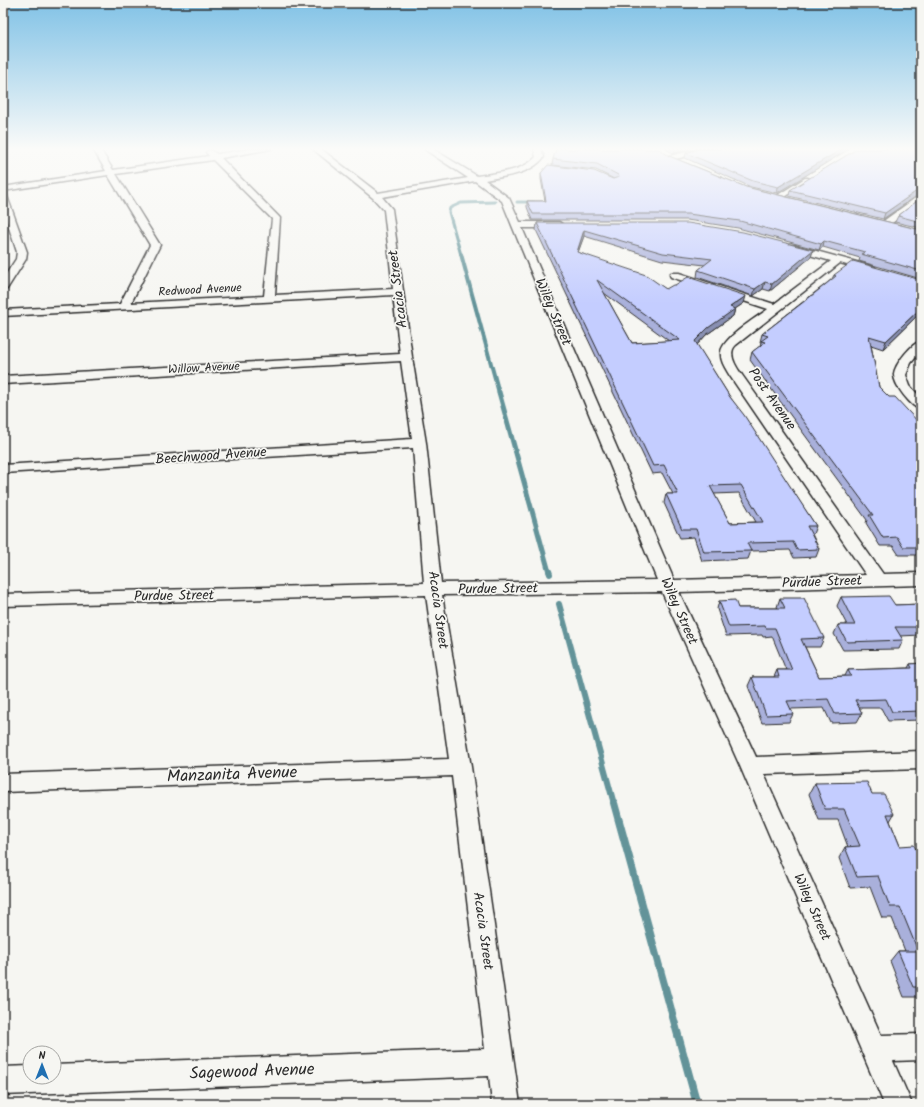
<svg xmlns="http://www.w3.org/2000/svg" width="924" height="1107" viewBox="0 0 924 1107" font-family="Kalam,sans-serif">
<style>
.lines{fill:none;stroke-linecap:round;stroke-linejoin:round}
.stream-far4{stroke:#639399;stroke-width:3}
.stream-far3{stroke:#639399;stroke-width:4}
.stream-far2{stroke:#639399;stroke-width:5}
.stream-far1{stroke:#639399;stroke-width:6}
.stream{stroke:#639399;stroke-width:8}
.minor-casing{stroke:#2b2b2b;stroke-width:3}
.minor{fill:#f6f6f2;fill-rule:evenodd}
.wall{fill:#a9b0db;stroke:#2b2b2b;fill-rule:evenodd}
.shaded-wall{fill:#8990b2;stroke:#2b2b2b}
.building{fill:#c4cdff;stroke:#2b2b2b;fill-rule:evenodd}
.labels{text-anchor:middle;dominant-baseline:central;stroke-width:3.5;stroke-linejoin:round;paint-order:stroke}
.far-street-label{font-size:12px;fill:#2b2b2b;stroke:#f6f6f2}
.street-label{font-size:14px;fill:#2b2b2b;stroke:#f6f6f2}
.near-street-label{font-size:17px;fill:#2b2b2b;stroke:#f6f6f2}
</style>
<rect width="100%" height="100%" fill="#f6f6f2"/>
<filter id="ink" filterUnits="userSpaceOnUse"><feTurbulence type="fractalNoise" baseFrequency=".025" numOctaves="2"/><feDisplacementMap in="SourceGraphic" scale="8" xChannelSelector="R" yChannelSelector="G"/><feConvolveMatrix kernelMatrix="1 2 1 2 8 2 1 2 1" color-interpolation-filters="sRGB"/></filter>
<g filter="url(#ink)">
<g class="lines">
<path class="stream-far4" d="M 517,202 L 534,202
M 461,255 L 449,212 L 450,208 L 461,203 L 495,202"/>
<path class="stream-far3" d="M 461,254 L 499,393"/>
<path class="stream-far2" d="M 499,392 L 549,572"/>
<path class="stream-far1" d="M 549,571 L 550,574
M 559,604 L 614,804"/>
<path class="stream" d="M 614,803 L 697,1104"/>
<g class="minor-casing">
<path id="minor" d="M 93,149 L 100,149 L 113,170 L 209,156 L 206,152 L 210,150 L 217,154 L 250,149 L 271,149 L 221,158 L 280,218 L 275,295 L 393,289 L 384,210 L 373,198 L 313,149 L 321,149 L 378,193 L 468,178 L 424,149 L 433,149 L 477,176 C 497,173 522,172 536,157 L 534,149 L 541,149 L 544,157 C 530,175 506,176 485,180 L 509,198 L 520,222 L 559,222 L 564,225 L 559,228 L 522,228 L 674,580 L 866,575 L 730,376 C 726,369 720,361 721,353 C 721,339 756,318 768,309 L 671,277 L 670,275 L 671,273 L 679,273 L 774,304 L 831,261 L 788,249 L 786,247 L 788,245 L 794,245 L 875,267 L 876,269 L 875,271 L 871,272 L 840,263 L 736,345 C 727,353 736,367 742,375 L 883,574 L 921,573 L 921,585 L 679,592 L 756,757 L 921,751 L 921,769 L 764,774 L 881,1035 L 921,1034 L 921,1060 L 893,1061 L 912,1104 L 884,1104 L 740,766 L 662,592 L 442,595 L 471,767 L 520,1104 L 492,1104 L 489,1076 L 3,1095 L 3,1067 L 30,1066 L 30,1077 L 54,1077 L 54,1065 L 485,1049 L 452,776 L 3,792 L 3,774 L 449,759 L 426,595 L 3,606 L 3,594 L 424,583 L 413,448 L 3,473 L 3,465 L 412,439 L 401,361 L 3,384 L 3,376 L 400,354 L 393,295 L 3,316 L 3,310 L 120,304 L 150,245 L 108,175 L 3,191 L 3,187 L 106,171 ZM 213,160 L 272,219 L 264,296 L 131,303 L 160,245 L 116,174 ZM 475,181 L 502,201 L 657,580 L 441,583 L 426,443 L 412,357 L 392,209 L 382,197 Z
M 699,149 L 713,149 L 672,160 L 668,158 L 669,156 Z
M 805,178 L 808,178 L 812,180 L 780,200 L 777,201 L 773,198 Z
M 3,193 L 7,196 L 27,252 L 26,259 L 7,289 L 3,290 L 3,279 L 16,259 L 17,252 L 3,209 Z
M 921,194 L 921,201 L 888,226 L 882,226 L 880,224 L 882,222 Z
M 921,341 L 921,351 L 911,363 L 906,375 L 910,386 L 921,398 L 921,410 C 911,407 893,384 894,374 C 895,364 912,343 921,341 Z"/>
</g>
<use href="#minor" class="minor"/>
</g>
<path class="wall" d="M 665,149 L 691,149 L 674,153 Z
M 698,149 L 849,149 L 777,193 L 751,187 L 685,158 L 686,153 Z
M 921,149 L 921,193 L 883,219 L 789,196 L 790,190 Z
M 669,156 L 746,187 L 921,230 L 921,279 L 859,261 L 860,258 L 823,247 L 819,250 L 738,228 L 687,220 L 532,220 L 527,207 L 527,201 L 545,201 L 541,179 L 541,173 L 613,179 L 614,179 L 596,170 L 552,165 L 553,159 Z
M 921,198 L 921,228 L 895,222 L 898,216 Z
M 537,223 L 813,250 L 811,257 L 770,291 L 763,289 L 753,296 L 697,277 L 698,270 L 705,265 L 662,260 L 584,236 L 578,252 L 666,289 L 744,303 L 735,309 L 733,316 L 706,335 L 697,345 L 730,397 L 816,526 L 813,534 L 812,534 L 819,549 L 816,557 L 794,558 L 790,550 L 751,551 L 748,559 L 702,561 L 694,537 L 680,538 L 664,503 L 666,494 L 673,494 L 662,473 L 652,474 L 536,230 ZM 604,293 L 669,341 L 632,343 ZM 739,493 L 756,522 L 730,523 L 714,494 Z
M 834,275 L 921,280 L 921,312 L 883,349 L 871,345 L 879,387 L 889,397 L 921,425 L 921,555 L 899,555 L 893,546 L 880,546 L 866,523 L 867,520 L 750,360 L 752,352 L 760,346 L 761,342 L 760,342 L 762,334 L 832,279 Z
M 841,597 L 895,605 L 921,604 L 921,635 L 900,636 L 903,640 L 899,649 L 843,650 L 834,634 L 838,625 L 847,625 L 837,606 Z
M 780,598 L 824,638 L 820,647 L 805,647 L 819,677 L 845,676 L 848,670 L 908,668 L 910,664 L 921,663 L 921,720 L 888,721 L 881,708 L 859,708 L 862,713 L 857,722 L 831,723 L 824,708 L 791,709 L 793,714 L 789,722 L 762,723 L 748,686 L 752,677 L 774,677 L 777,670 L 786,670 L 772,636 L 763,637 L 762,635 L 726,636 L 717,609 L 719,601 L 738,608 L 778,608 L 777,607 Z
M 815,783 L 872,794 L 894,814 L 890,821 L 900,846 L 921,861 L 921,997 L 904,997 L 890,961 L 898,951 L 905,951 L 892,918 L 882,918 L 870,887 L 850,888 L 839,858 L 845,847 L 848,847 L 838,820 L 819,820 L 809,794 Z"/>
<path class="shaded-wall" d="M 675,149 L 691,149 L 674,153 Z
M 842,149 L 849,149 L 777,193 L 778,187 Z
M 921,188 L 921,193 L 883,219 L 885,213 Z
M 584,230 L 584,236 L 576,258 L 577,252 Z
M 824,241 L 823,247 L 819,250 L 821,244 Z
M 813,250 L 811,257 L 770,291 L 772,284 Z
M 765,282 L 763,289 L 753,296 L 755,289 Z
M 746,296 L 744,303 L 735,309 L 733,316 L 706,335 L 693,349 L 695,341 L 708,328 L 730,307 Z
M 921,308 L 921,312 L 883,349 L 886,341 Z"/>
<path class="building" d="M 556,149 L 659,149 L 669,156 L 746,187 L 921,230 L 921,271 L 861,254 L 865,252 L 824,241 L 821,244 L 740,221 L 688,214 L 533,214 L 527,201 L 546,201 L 541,173 L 548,165 L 594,171 L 613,179 L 619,177 L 618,175 L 597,164 L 553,159 Z
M 698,149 L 842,149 L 778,187 L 753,181 L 686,153 Z
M 857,149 L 921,149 L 921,188 L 885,213 L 790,190 Z
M 921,198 L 921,222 L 898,216 Z
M 537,223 L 688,223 L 743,232 L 813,250 L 772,284 L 765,282 L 755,289 L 698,270 L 712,259 L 663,253 L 584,230 L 577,252 L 646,275 L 666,289 L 673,285 L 675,285 L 688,277 L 746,296 L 730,307 L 735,309 L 708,328 L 695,341 L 730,397 L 744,415 L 816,526 L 807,526 L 819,549 L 797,550 L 793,542 L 747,543 L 751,551 L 704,552 L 696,529 L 682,529 L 666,494 L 678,494 L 664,465 L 653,466 ZM 597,280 L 680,340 L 632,343 ZM 741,485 L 763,522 L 730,523 L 710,486 Z
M 853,261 L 921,280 L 921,308 L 886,341 L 869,336 L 879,387 L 889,397 L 895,397 L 921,425 L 921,547 L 903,547 L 897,537 L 883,538 L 869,515 L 873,515 L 752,352 L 765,342 L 761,341 L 768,336 L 762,334 L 815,293 L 836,276 L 834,275 Z
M 889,596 L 895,605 L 921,604 L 921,627 L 895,627 L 903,640 L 847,642 L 838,625 L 855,625 L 841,597 Z
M 780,598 L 804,598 L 824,638 L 801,639 L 819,677 L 851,676 L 848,670 L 912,668 L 910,664 L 921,663 L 921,711 L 892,712 L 886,699 L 855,700 L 862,713 L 835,714 L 828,699 L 787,701 L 793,714 L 766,715 L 752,677 L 779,677 L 777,670 L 792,670 L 775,628 L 766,628 L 765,626 L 729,627 L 719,601 L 735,600 L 738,608 L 785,608 Z
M 867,782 L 872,794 L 884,794 L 894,814 L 887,814 L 900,846 L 914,845 L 921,861 L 921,987 L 913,987 L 898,951 L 918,951 L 900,907 L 890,907 L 878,876 L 857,877 L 845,847 L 860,846 L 844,809 L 825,809 L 815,783 Z"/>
</g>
<linearGradient id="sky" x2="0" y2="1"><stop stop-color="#81c2e6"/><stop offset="0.49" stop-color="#fbfbf9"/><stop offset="1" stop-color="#fbfbf9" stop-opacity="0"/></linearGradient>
<rect width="924" height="304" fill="url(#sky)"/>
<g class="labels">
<g class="far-street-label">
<text transform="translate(200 290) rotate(-3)">Redwood Avenue</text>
<text transform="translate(204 368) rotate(-3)">Willow Avenue</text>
</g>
<g class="street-label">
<text transform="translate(398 289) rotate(-97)">Acacia Street</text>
<text transform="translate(553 312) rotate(67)">Wiley Street</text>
<text transform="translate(772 399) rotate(55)">Post Avenue</text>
<text transform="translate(211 456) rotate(-4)">Beechwood Avenue</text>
<text transform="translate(822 582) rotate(-2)">Purdue Street</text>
<text transform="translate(498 589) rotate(-1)">Purdue Street</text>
<text transform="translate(174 596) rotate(-1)">Purdue Street</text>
<text transform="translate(438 610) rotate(82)">Acacia Street</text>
<text transform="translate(679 611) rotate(66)">Wiley Street</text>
<text transform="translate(812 907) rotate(66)">Wiley Street</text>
<text transform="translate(483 931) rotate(82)">Acacia Street</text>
</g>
<g class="near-street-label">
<text transform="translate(232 775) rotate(-2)">Manzanita Avenue</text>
<text transform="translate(252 1072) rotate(-2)">Sagewood Avenue</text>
</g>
</g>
<rect width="924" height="1107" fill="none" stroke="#f6f6f2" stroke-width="16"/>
<rect x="8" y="8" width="908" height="1091" fill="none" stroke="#2b2b2b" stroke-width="1.5" filter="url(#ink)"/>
<g transform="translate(42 1065)"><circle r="19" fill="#f6f6f2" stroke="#a5a5a2"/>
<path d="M0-3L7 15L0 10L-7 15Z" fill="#1f6fb2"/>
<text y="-6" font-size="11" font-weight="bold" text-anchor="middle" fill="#2b2b2b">N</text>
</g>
</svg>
